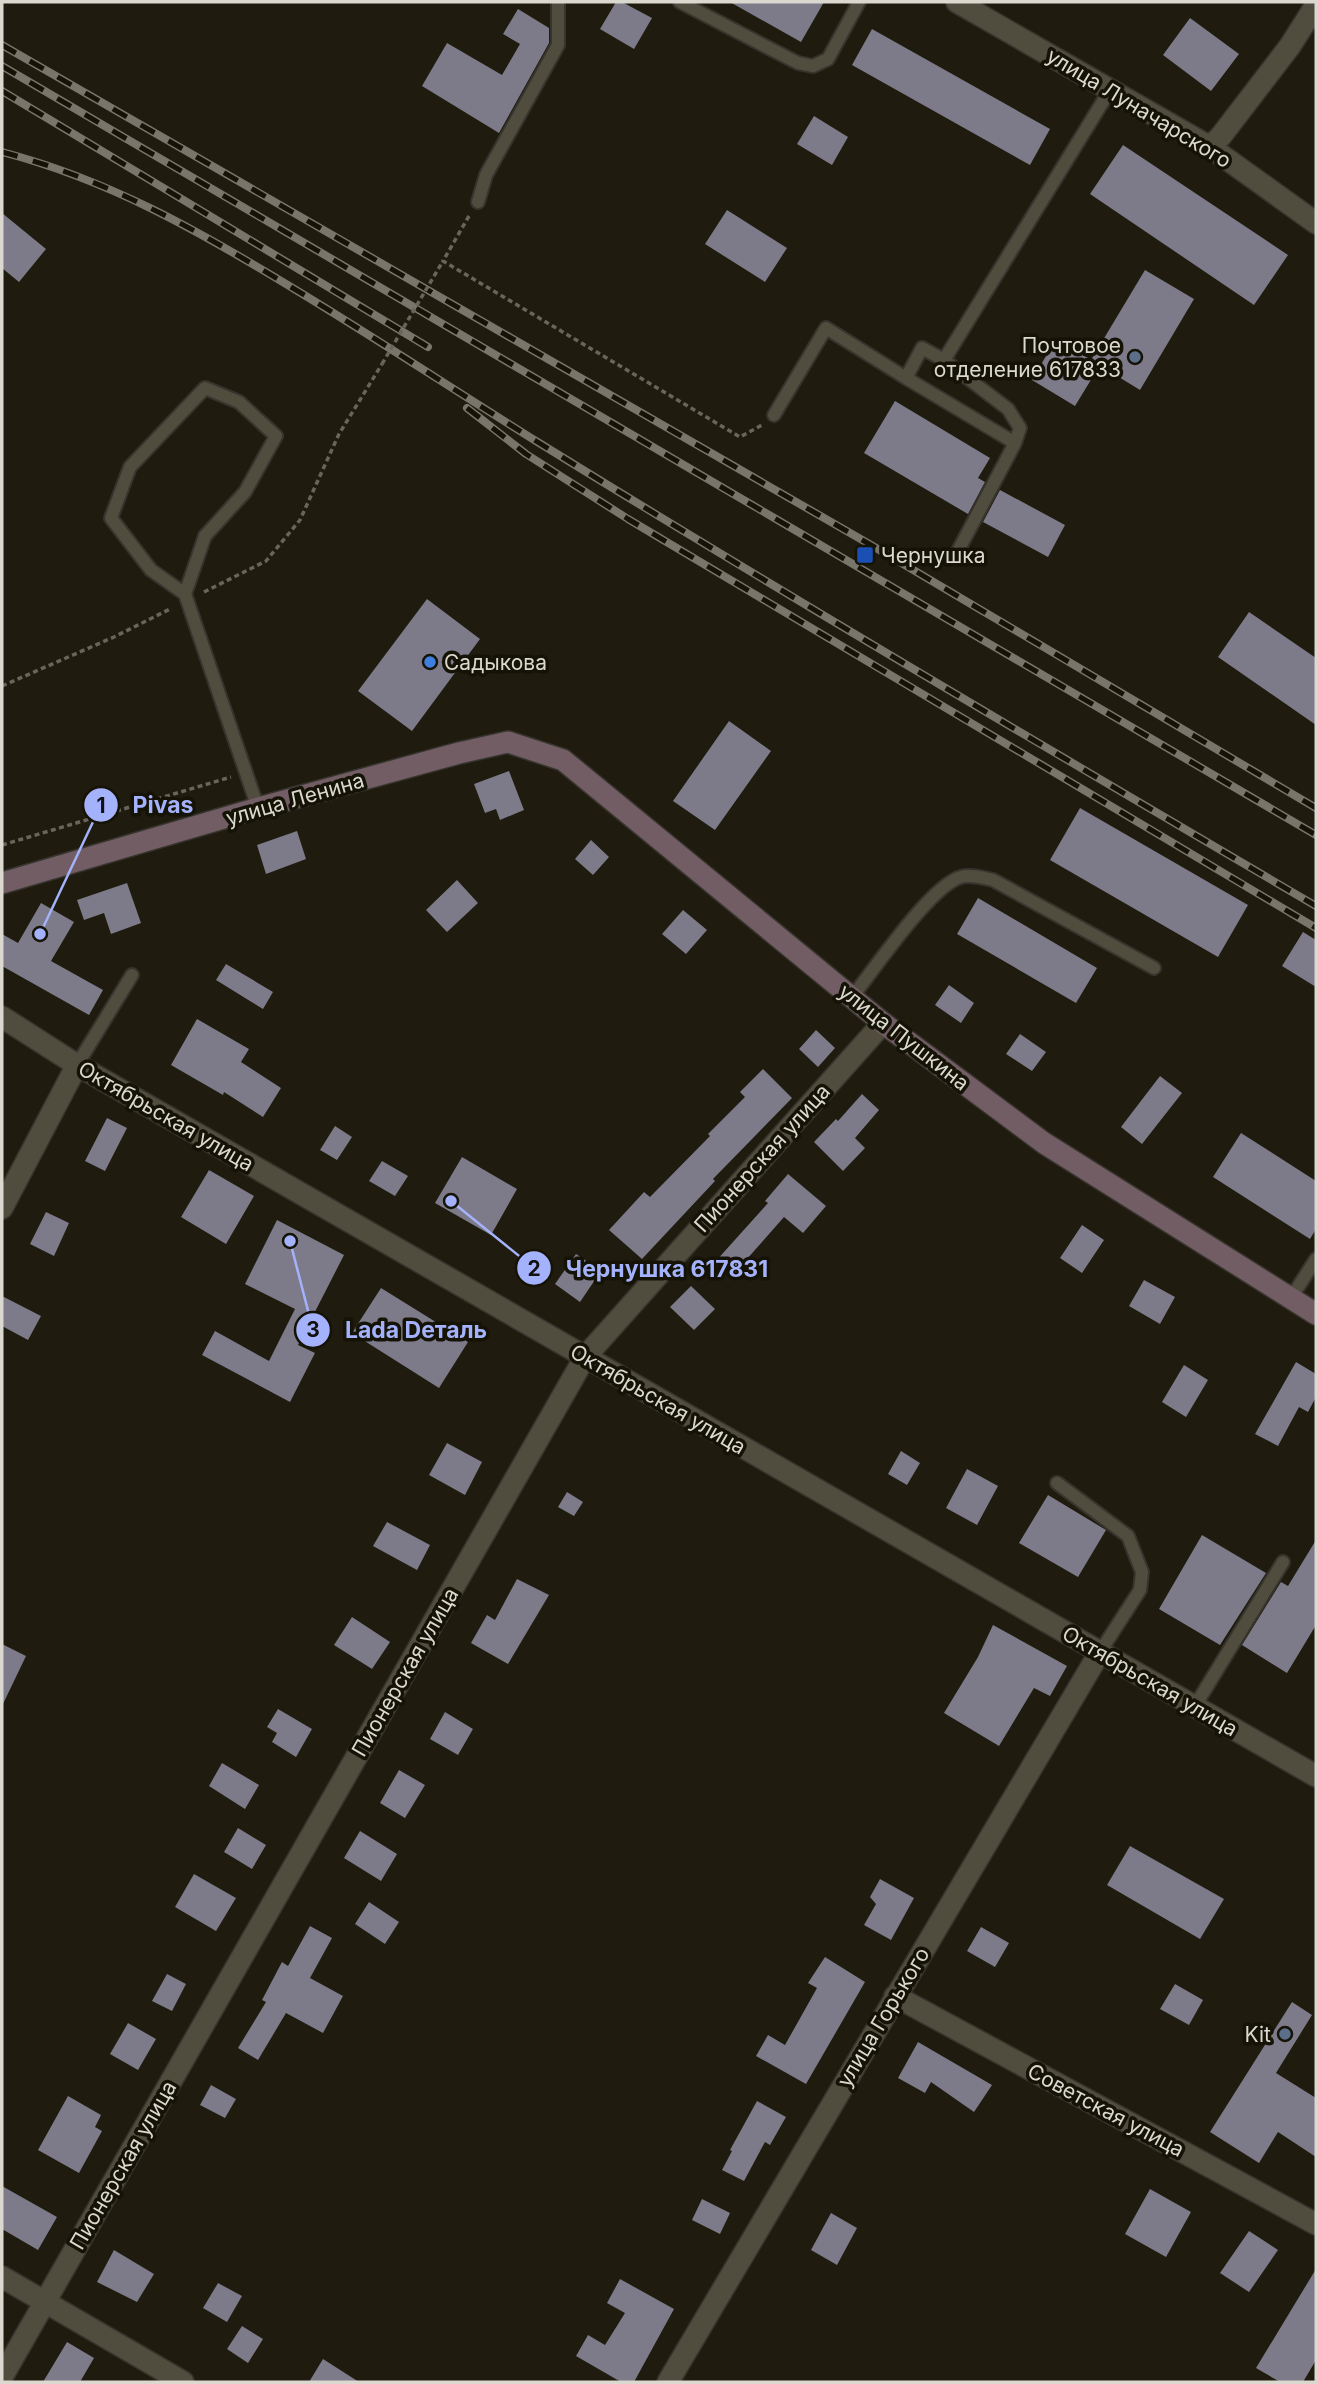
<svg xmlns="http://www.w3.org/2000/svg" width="1318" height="2384" viewBox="0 0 1318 2384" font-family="Inter,sans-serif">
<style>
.building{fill:#7d7a8a}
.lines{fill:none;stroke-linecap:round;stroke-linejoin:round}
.service-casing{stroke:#37342e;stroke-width:16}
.minor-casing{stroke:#37342e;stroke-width:24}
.tertiary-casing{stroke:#37342e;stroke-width:24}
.secondary-casing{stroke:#37342e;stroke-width:24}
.path{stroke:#69655a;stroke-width:3.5;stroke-dasharray:5 3.5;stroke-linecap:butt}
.service{stroke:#504d3e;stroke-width:12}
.minor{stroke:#504d3e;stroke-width:21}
.tertiary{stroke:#504d3e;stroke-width:21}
.secondary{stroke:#725d65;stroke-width:21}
.rail-casing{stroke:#78756a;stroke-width:8}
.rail{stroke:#151206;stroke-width:5;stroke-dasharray:16;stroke-linecap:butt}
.path-bridge{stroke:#69655a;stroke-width:3.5;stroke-dasharray:5 3.5;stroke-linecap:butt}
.service-dot{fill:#5c6f8a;stroke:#151206;stroke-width:2.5}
.transit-dot{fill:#1a4fb4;stroke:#151206;stroke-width:2.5}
.shop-dot{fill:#3f7fe0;stroke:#151206;stroke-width:2.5}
.labels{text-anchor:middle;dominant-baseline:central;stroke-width:7;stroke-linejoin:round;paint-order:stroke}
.street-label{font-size:21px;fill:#dad8cf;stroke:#151206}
.poi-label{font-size:21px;fill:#dad8cf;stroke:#151206;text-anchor:end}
.leader{fill:none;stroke:#a4b2fc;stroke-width:2.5}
.callout-dot{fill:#a4b2fc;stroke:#151206;stroke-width:2.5}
.mark-label{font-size:21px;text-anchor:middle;font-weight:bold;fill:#111}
.callout-label{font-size:23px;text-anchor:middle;font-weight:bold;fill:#a4b2fc;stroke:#151206;stroke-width:7;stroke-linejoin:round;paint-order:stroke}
</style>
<rect width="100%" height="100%" fill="#1f1b0e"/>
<path class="building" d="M 616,2 L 622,2 L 652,18 L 634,49 L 600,29 Z
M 730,2 L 824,2 L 801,42 Z
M 518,9 L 549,28 L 549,43 L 499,133 L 422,86 L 447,43 L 502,75 L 520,44 L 503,34 Z
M 1190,18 L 1239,54 L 1211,91 L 1163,55 Z
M 872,29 L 1050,129 L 1030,165 L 852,65 Z
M 814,116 L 848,137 L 832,165 L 797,144 Z
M 1123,145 L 1288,255 L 1254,305 L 1090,194 Z
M 727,210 L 787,248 L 765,282 L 705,244 Z
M 2,213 L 46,249 L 19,282 L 2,268 Z
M 1145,270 L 1194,299 L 1140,390 L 1091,360 Z
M 1056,339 L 1100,365 L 1075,406 L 1032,380 Z
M 895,401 L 990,458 L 978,478 L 985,482 L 968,514 L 864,453 Z
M 1000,490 L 1065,525 L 1048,557 L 983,522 Z
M 427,599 L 480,639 L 412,731 L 358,691 Z
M 1249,612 L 1316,658 L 1316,725 L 1218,657 Z
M 729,721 L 771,751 L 715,830 L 673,801 Z
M 509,771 L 524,810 L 500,820 L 496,809 L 485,813 L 474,784 Z
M 1080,808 L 1248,905 L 1218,957 L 1050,860 Z
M 297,831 L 306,859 L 266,874 L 257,845 Z
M 591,840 L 609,857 L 593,875 L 575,859 Z
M 457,880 L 478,903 L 447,932 L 426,910 Z
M 127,883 L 141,923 L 111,934 L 104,913 L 84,920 L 77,900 Z
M 978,898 L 1097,968 L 1076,1003 L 957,934 Z
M 41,903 L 74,922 L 51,961 L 103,990 L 89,1015 L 2,966 L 2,934 L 18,943 Z
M 683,910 L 707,930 L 686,954 L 662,934 Z
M 1303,932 L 1316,940 L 1316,987 L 1282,966 Z
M 226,964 L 273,992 L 263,1009 L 216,980 Z
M 949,985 L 974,1003 L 961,1023 L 935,1005 Z
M 197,1019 L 249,1049 L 241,1062 L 281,1088 L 263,1117 L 224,1092 L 223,1095 L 171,1065 Z
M 816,1030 L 835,1048 L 818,1067 L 799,1049 Z
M 1020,1034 L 1046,1052 L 1032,1071 L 1006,1054 Z
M 763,1069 L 792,1098 L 713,1179 L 715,1181 L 642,1259 L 609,1230 L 644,1192 L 650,1197 L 710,1136 L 708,1134 L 745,1097 L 740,1092 Z
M 1160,1076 L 1182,1093 L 1142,1144 L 1121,1127 Z
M 862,1094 L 879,1110 L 855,1138 L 865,1148 L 843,1171 L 814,1142 L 836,1119 L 838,1121 Z
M 107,1118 L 127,1128 L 105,1171 L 85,1161 Z
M 335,1126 L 352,1137 L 337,1160 L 320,1150 Z
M 1241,1133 L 1316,1181 L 1316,1229 L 1310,1239 L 1213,1177 Z
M 462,1157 L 517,1189 L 491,1235 L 435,1203 Z
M 382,1161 L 408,1176 L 395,1196 L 369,1181 Z
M 209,1170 L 254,1196 L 226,1244 L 181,1217 Z
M 788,1174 L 826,1206 L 803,1233 L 784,1217 L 731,1277 L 715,1262 L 768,1203 L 765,1201 Z
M 46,1212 L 69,1223 L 54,1256 L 30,1244 Z
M 277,1220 L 344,1255 L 298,1345 L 315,1353 L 290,1402 L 202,1355 L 215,1331 L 269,1361 L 295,1309 L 245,1284 Z
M 1082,1225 L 1104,1240 L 1082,1273 L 1060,1258 Z
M 576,1254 L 601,1271 L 580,1302 L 555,1284 Z
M 1144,1280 L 1175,1297 L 1160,1324 L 1129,1306 Z
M 691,1286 L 715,1309 L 694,1330 L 670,1307 Z
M 381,1288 L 468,1342 L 439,1388 L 352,1333 Z
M 2,1296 L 41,1316 L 28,1340 L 2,1326 Z
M 1296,1362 L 1316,1374 L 1316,1397 L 1308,1412 L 1299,1407 L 1278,1446 L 1255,1434 Z
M 1184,1365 L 1208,1380 L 1186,1417 L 1162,1402 Z
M 447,1443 L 482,1462 L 465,1495 L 429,1475 Z
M 901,1451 L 920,1463 L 907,1485 L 888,1474 Z
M 967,1469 L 998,1486 L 977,1525 L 946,1508 Z
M 567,1492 L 583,1502 L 574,1516 L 558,1507 Z
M 1048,1495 L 1106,1530 L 1078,1577 L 1019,1543 Z
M 387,1522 L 430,1545 L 417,1570 L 373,1546 Z
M 1202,1535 L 1266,1573 L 1220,1645 L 1159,1609 Z
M 1316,1540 L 1316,1625 L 1287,1673 L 1242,1645 L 1281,1582 L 1288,1586 Z
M 517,1579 L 549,1595 L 508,1664 L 471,1643 L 487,1615 L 495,1620 Z
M 352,1617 L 390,1642 L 372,1669 L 334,1645 Z
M 993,1625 L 1067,1666 L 1050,1696 L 1034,1688 L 999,1746 L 944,1713 L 978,1657 Z
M 2,1644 L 26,1656 L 2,1706 Z
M 278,1709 L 312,1729 L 296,1757 L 272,1742 L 277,1733 L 267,1727 Z
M 445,1712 L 473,1729 L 458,1755 L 430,1739 Z
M 222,1763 L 259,1785 L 245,1809 L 209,1786 Z
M 399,1770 L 425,1785 L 405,1818 L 380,1803 Z
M 238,1828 L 266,1845 L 252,1869 L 224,1852 Z
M 360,1831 L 397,1854 L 381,1881 L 344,1858 Z
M 1130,1846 L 1224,1899 L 1200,1939 L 1107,1885 Z
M 194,1874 L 236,1898 L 216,1931 L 175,1907 Z
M 880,1879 L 914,1898 L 891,1940 L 864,1925 L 876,1904 L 870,1897 Z
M 369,1902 L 399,1922 L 385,1944 L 355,1924 Z
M 310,1926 L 332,1938 L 310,1978 L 343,1996 L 323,2033 L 286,2013 L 258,2060 L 238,2048 L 266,2002 L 262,2000 L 282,1962 L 288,1966 Z
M 981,1927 L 1009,1943 L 995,1967 L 967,1951 Z
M 825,1957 L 865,1982 L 806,2084 L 756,2056 L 768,2035 L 785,2045 L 817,1988 L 808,1983 Z
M 167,1974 L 186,1984 L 172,2011 L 152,2001 Z
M 1175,1984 L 1203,2000 L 1189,2025 L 1160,2009 Z
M 1292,2002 L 1312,2015 L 1276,2073 L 1316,2098 L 1316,2157 L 1278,2132 L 1259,2163 L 1210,2132 Z
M 128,2023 L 156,2039 L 138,2070 L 110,2054 Z
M 918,2042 L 992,2085 L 974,2112 L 931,2082 L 925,2093 L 898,2078 Z
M 211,2085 L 236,2099 L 225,2118 L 200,2105 Z
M 68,2096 L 101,2115 L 95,2127 L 102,2131 L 79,2173 L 38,2150 Z
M 757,2101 L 786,2117 L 770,2145 L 765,2142 L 744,2181 L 722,2170 L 732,2151 L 730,2150 Z
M 2,2186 L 57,2217 L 38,2250 L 2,2229 Z
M 1150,2189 L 1191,2212 L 1166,2257 L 1125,2234 Z
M 702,2199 L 730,2213 L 720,2234 L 692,2220 Z
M 831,2213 L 857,2228 L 837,2265 L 811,2250 Z
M 1249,2231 L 1278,2250 L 1249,2292 L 1220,2273 Z
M 114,2250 L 154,2274 L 137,2302 L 97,2282 Z
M 1316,2269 L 1316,2360 L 1303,2382 L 1280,2382 L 1256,2368 Z
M 620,2279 L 674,2309 L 634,2382 L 621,2382 L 576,2356 L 588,2335 L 605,2345 L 625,2313 L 607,2303 Z
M 218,2283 L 242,2296 L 227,2322 L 203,2308 Z
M 242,2326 L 263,2339 L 248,2363 L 227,2349 Z
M 67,2342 L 94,2358 L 80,2382 L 43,2382 Z
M 323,2359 L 359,2382 L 309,2382 Z"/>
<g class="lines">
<g class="service-casing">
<path id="service" d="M 680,2 L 798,63 L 813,66 L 828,59 L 859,2
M 478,202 L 486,175 L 558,45 L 558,2
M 944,360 L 1008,409 L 1020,428 L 1015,443 L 906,378 L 922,348 L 944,360 L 1110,90
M 774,415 L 826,328 L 906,378
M 958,551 L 1015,443
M 185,594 L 205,536 L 245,492 L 276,436 L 239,402 L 205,388 L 130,467 L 111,518 L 151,570 L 185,594 L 258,808
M 852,997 C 874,970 931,885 961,877 C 970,874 984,878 993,880 L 1154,968
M 77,1065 L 132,975
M 1291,1298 L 1316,1259
M 1057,1483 L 1128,1536 L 1142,1572 L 1140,1590 L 1100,1652
M 1195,1706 L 1283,1562"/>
</g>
<g class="minor-casing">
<path id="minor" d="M 1210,147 L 1221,136 L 1290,46 L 1316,5
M 895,1996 L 1316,2224
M 2,2277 L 183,2382
M 2,2377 L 585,1357 L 883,1023
M 668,2382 L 1100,1652"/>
</g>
<g class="tertiary-casing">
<path id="tertiary" d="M 957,2 L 1210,147 L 1316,223
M 2,1017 L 77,1065 L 1316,1776
M 2,1208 L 77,1065"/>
</g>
<g class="secondary-casing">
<path id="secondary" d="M 2,883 L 258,808 L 459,753 L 508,742 L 563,760 L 883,1023 L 1044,1143 L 1316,1314"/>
</g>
<path class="path" d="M 469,216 L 443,261 L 740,437 L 762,425
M 204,592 L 266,561 L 300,520 L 339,434 L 382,364
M 2,686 L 114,637 L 172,608
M 2,845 L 231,777"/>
<use href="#service" class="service"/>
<use href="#minor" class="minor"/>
<use href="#tertiary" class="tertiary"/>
<use href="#secondary" class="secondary"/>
<g class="rail-casing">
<path id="rail" d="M 2,45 L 871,545 L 1316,808
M 2,66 L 1316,835
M 2,91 L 428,347
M 2,152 C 109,180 197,230 291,287 C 374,337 454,390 536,441 C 794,600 1055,753 1316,906
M 467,408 L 526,454 L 628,519 L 1316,928"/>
</g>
<use href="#rail" class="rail"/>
<path class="path-bridge" d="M 382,364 L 443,261"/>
</g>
<g class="service-dot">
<circle cx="1135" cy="357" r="7"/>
<circle cx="1285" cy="2034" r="7"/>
</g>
<rect class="transit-dot" x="856" y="546" width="18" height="18" rx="3.5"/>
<circle class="shop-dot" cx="430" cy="662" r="7"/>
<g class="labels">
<g class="street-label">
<text transform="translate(1139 108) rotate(31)">улица Луначарского</text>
<text transform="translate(295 799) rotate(-16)">улица Ленина</text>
<text transform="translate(904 1037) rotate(38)">улица Пушкина</text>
<text transform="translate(166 1116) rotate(30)">Октябрьская улица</text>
<text transform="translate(762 1158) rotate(-48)">Пионерская улица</text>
<text transform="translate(658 1399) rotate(30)">Октябрьская улица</text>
<text transform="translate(405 1672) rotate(-60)">Пионерская улица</text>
<text transform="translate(1150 1681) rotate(30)">Октябрьская улица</text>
<text transform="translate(883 2017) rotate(-59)">улица Горького</text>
<text transform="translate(1106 2110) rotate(28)">Советская улица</text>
<text transform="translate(123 2165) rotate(-60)">Пионерская улица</text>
</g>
<g class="poi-label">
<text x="1121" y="345">Почтовое<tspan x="1121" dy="24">отделение 617833</tspan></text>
<text x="881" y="555" text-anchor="start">Чернушка</text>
<text x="444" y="662" text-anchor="start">Садыкова</text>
<text x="1271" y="2034">Kit</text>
</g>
</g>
<path class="leader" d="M40 934L101 805M451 1201L534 1268M290 1241L313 1330"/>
<g class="callout-dot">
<circle cx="40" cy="934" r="7"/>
<circle cx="451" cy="1201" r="7"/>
<circle cx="290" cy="1241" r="7"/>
<circle cx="101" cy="805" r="18"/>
<circle cx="534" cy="1268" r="18"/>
<circle cx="313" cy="1330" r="18"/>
</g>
<g class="mark-label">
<text x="101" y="813">1</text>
<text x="534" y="1276">2</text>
<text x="313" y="1337">3</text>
</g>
<g class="callout-label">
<text x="163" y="813">Pivas</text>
<text x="667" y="1277">Чернушка 617831</text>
<text x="416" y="1338">Lada Dеталь</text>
</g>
<rect width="1318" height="2384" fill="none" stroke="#dad8cf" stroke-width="7"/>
</svg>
